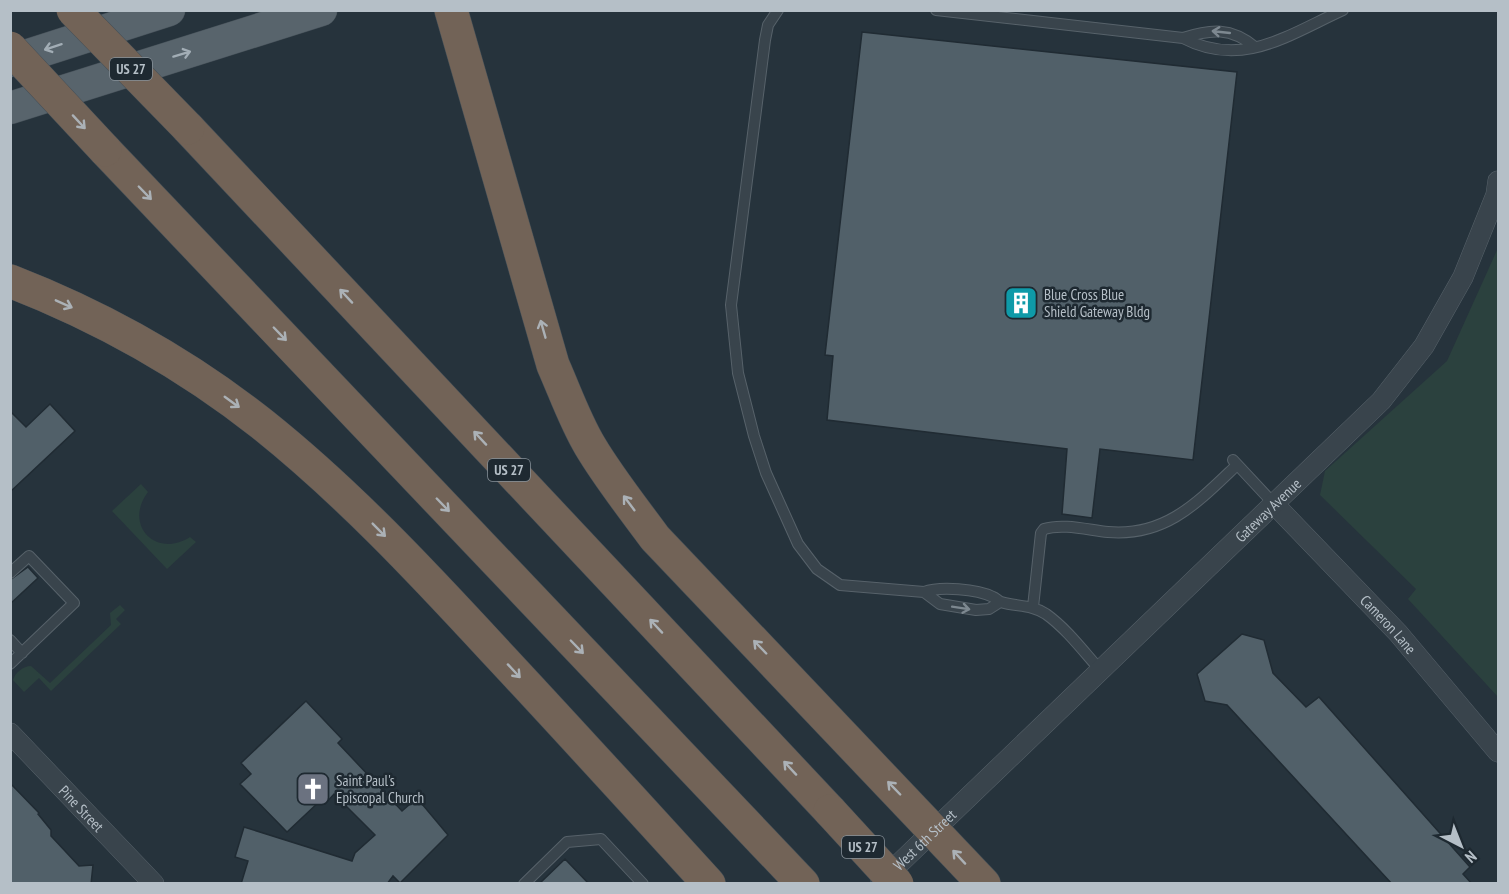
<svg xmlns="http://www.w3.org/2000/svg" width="1509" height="894" viewBox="0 0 1509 894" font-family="'PT Sans Narrow',sans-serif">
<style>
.green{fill:#2b413e}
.building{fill:#516069;stroke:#202b33;stroke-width:1.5}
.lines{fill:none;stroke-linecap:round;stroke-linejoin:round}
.service-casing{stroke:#57626a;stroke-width:12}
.minor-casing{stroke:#57626a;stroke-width:21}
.primary-casing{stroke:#455058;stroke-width:33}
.motorway-casing{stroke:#444f57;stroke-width:34}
.service{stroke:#39444c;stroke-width:10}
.minor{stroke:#39444c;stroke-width:20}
.primary{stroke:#58646c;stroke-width:32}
.motorway{stroke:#726357;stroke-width:33}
.motorway-bridge-casing{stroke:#444f57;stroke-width:34;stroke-linecap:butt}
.motorway-bridge{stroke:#726357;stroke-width:33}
.oneway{stroke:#7d8890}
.oneway2{stroke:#a2adb5}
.oneway3{stroke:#abb1b6}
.labels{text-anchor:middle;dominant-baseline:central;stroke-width:5;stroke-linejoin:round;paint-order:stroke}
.shield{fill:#1e2931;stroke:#88929a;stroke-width:1.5}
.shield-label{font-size:14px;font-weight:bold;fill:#b5bfc7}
.poi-label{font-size:15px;fill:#b5bfc7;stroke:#1e2931;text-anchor:start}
.street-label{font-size:15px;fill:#b5bfc7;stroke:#1e2931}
</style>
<rect width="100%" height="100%" fill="#26333c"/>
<path class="green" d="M 1498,248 L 1498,697 L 1408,599 L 1416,589 L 1320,495 L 1325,471 L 1447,361 Z
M 141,484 L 148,492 C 123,525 156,559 190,537 L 196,542 L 167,569 L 112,511 Z
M 120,605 L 125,610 L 116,619 L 121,624 L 51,691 L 39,678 L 24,692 L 13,680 C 15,673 23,666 31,666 L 50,683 L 111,625 L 110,613 Z"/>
<path class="building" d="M 862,32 L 1237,72 L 1193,460 L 1100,449 L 1092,518 L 1062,514 L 1067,449 L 827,420 L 833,356 L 825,355 Z
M 50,404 L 75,431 L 10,492 L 10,411 L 26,427 Z
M 28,567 L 38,578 L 10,604 L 10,580 Z
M 1242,634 L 1264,640 L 1273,673 L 1306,707 L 1319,697 L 1470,867 L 1463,874 L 1472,884 L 1392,884 L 1227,705 L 1205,701 L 1197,674 Z
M 306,701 L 342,739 L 338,743 L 402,811 L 417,798 L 448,835 L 400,883 L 393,876 L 387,884 L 241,884 L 248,861 L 235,857 L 244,827 L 352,861 L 355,853 L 375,835 L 334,794 L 325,804 L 321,800 L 287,832 L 240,784 L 251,774 L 241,763 Z
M 10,783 L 39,813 L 38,814 L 51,830 L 51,836 L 79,866 L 93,865 L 91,884 L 10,884 Z
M 565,859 L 589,884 L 539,884 Z"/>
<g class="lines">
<g class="service-casing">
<path id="service" d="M 778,10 L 768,25 L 765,40 L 731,305 L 738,373 L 754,436 L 766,473 L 798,544 L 817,569 L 840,585 L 924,592 C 940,586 977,589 993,597 C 996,598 998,601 1001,602 C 1016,607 1031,604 1046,614 C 1067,629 1084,652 1101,671
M 936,10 L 1183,38 C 1242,69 1288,35 1343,10
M 1183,38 C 1211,29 1231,27 1255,47
M 1233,460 L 1274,504
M 10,573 L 29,556 L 74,603 L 10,664
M 924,592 L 940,604 L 976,610 L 989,609 L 1000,602
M 1033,607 L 1041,533 L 1044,529 C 1063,523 1088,530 1108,532 C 1166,537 1198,502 1237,465
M 10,640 L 22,653
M 524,884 L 567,842 L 601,839 L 643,884"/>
</g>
<g class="minor-casing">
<g id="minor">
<path id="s1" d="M 1274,504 L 1398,633 L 1498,752"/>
<path id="s2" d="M 10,733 L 154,884"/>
<path id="s3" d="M 881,881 L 1381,401 L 1424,346 L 1463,277 L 1496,195 L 1498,181"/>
</g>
</g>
<g class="primary-casing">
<path id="primary" d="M 10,61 L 169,10
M 10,108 L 321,10"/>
</g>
<g class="motorway-casing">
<path id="motorway" d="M 451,10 L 553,365 C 565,392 575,421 590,446 C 609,478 633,508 655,538 L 984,884
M 188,128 L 830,811
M 105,150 L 803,884
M 10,281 C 100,316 186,364 262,424 C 346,491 420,570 493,649 C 566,727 637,805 709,884"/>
</g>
<use href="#service" class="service"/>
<use href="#minor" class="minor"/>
<use href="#primary" class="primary"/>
<use href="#motorway" class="motorway"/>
<g class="motorway-bridge-casing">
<path id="motorway-bridge" d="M 73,10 L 188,128
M 10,48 L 105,150
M 830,811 L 897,884"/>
</g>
<use href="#motorway-bridge" class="motorway-bridge"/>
</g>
<defs><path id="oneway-shaft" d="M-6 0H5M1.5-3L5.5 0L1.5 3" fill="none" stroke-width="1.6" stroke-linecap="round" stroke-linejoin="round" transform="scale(1.5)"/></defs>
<g class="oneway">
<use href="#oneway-shaft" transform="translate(1221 32) rotate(-174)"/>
<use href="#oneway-shaft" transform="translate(961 608) rotate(9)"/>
</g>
<g class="oneway2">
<use href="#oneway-shaft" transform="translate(53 47) rotate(162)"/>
<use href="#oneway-shaft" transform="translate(182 54) rotate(-17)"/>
</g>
<g class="oneway3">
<use href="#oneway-shaft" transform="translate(79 122) rotate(47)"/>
<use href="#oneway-shaft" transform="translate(145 193) rotate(46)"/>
<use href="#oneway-shaft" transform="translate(346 296) rotate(-133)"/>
<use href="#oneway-shaft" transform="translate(64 304) rotate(24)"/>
<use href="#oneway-shaft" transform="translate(543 329) rotate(-106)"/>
<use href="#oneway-shaft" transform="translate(280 334) rotate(46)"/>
<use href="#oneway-shaft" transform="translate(232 402) rotate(36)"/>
<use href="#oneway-shaft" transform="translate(480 438) rotate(-133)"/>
<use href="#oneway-shaft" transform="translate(629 503) rotate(-127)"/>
<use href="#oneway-shaft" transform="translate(443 505) rotate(46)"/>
<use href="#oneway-shaft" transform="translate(379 530) rotate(45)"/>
<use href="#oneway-shaft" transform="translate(656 626) rotate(-133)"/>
<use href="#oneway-shaft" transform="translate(577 647) rotate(46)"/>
<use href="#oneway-shaft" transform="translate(760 647) rotate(-134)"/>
<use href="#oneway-shaft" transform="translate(514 671) rotate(47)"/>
<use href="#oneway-shaft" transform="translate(790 768) rotate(-133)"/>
<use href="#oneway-shaft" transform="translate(894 788) rotate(-134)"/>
<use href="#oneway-shaft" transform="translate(959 857) rotate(-133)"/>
</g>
<defs>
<g id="building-square" transform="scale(1.725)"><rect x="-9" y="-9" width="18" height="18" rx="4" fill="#0f9aa8" stroke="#1e2931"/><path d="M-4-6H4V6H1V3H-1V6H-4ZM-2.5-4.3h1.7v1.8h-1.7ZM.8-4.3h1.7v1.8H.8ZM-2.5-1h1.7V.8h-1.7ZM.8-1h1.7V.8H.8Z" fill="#fff"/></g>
<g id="church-square" transform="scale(1.725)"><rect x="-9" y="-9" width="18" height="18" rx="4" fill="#6b7280" stroke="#1e2931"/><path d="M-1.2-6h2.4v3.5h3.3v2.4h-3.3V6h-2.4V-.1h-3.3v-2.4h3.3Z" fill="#fff"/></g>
</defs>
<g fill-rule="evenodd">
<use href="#building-square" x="1021" y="303"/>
<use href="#church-square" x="313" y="789"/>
</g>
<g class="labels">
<g class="shield">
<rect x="110" y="58" width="42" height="22" rx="4.5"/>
<rect x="488" y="459" width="42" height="22" rx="4.5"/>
<rect x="842" y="836" width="42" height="22" rx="4.5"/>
</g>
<g class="shield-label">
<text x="131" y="69">US 27</text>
<text x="509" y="470">US 27</text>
<text x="863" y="847">US 27</text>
</g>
<g class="poi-label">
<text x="1044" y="294">Blue Cross Blue<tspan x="1044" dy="17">Shield Gateway Bldg</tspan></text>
<text x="336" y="780">Saint Paul's<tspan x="336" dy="17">Episcopal Church</tspan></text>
</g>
<g class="street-label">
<text stroke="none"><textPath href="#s3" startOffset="536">Gateway Avenue</textPath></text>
<text stroke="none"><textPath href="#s1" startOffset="166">Cameron Lane</textPath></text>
<text stroke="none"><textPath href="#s2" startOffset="104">Pine Street</textPath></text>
<text stroke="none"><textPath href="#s3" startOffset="60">West 6th Street</textPath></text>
</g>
</g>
<rect width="1509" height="894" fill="none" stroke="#b5bfc7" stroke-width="24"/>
<g transform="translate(1461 846) rotate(138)" stroke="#1e2931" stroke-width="4.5" paint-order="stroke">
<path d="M0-4.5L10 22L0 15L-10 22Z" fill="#b5bfc7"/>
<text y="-9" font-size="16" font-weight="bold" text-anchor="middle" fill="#b5bfc7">N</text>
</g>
</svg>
